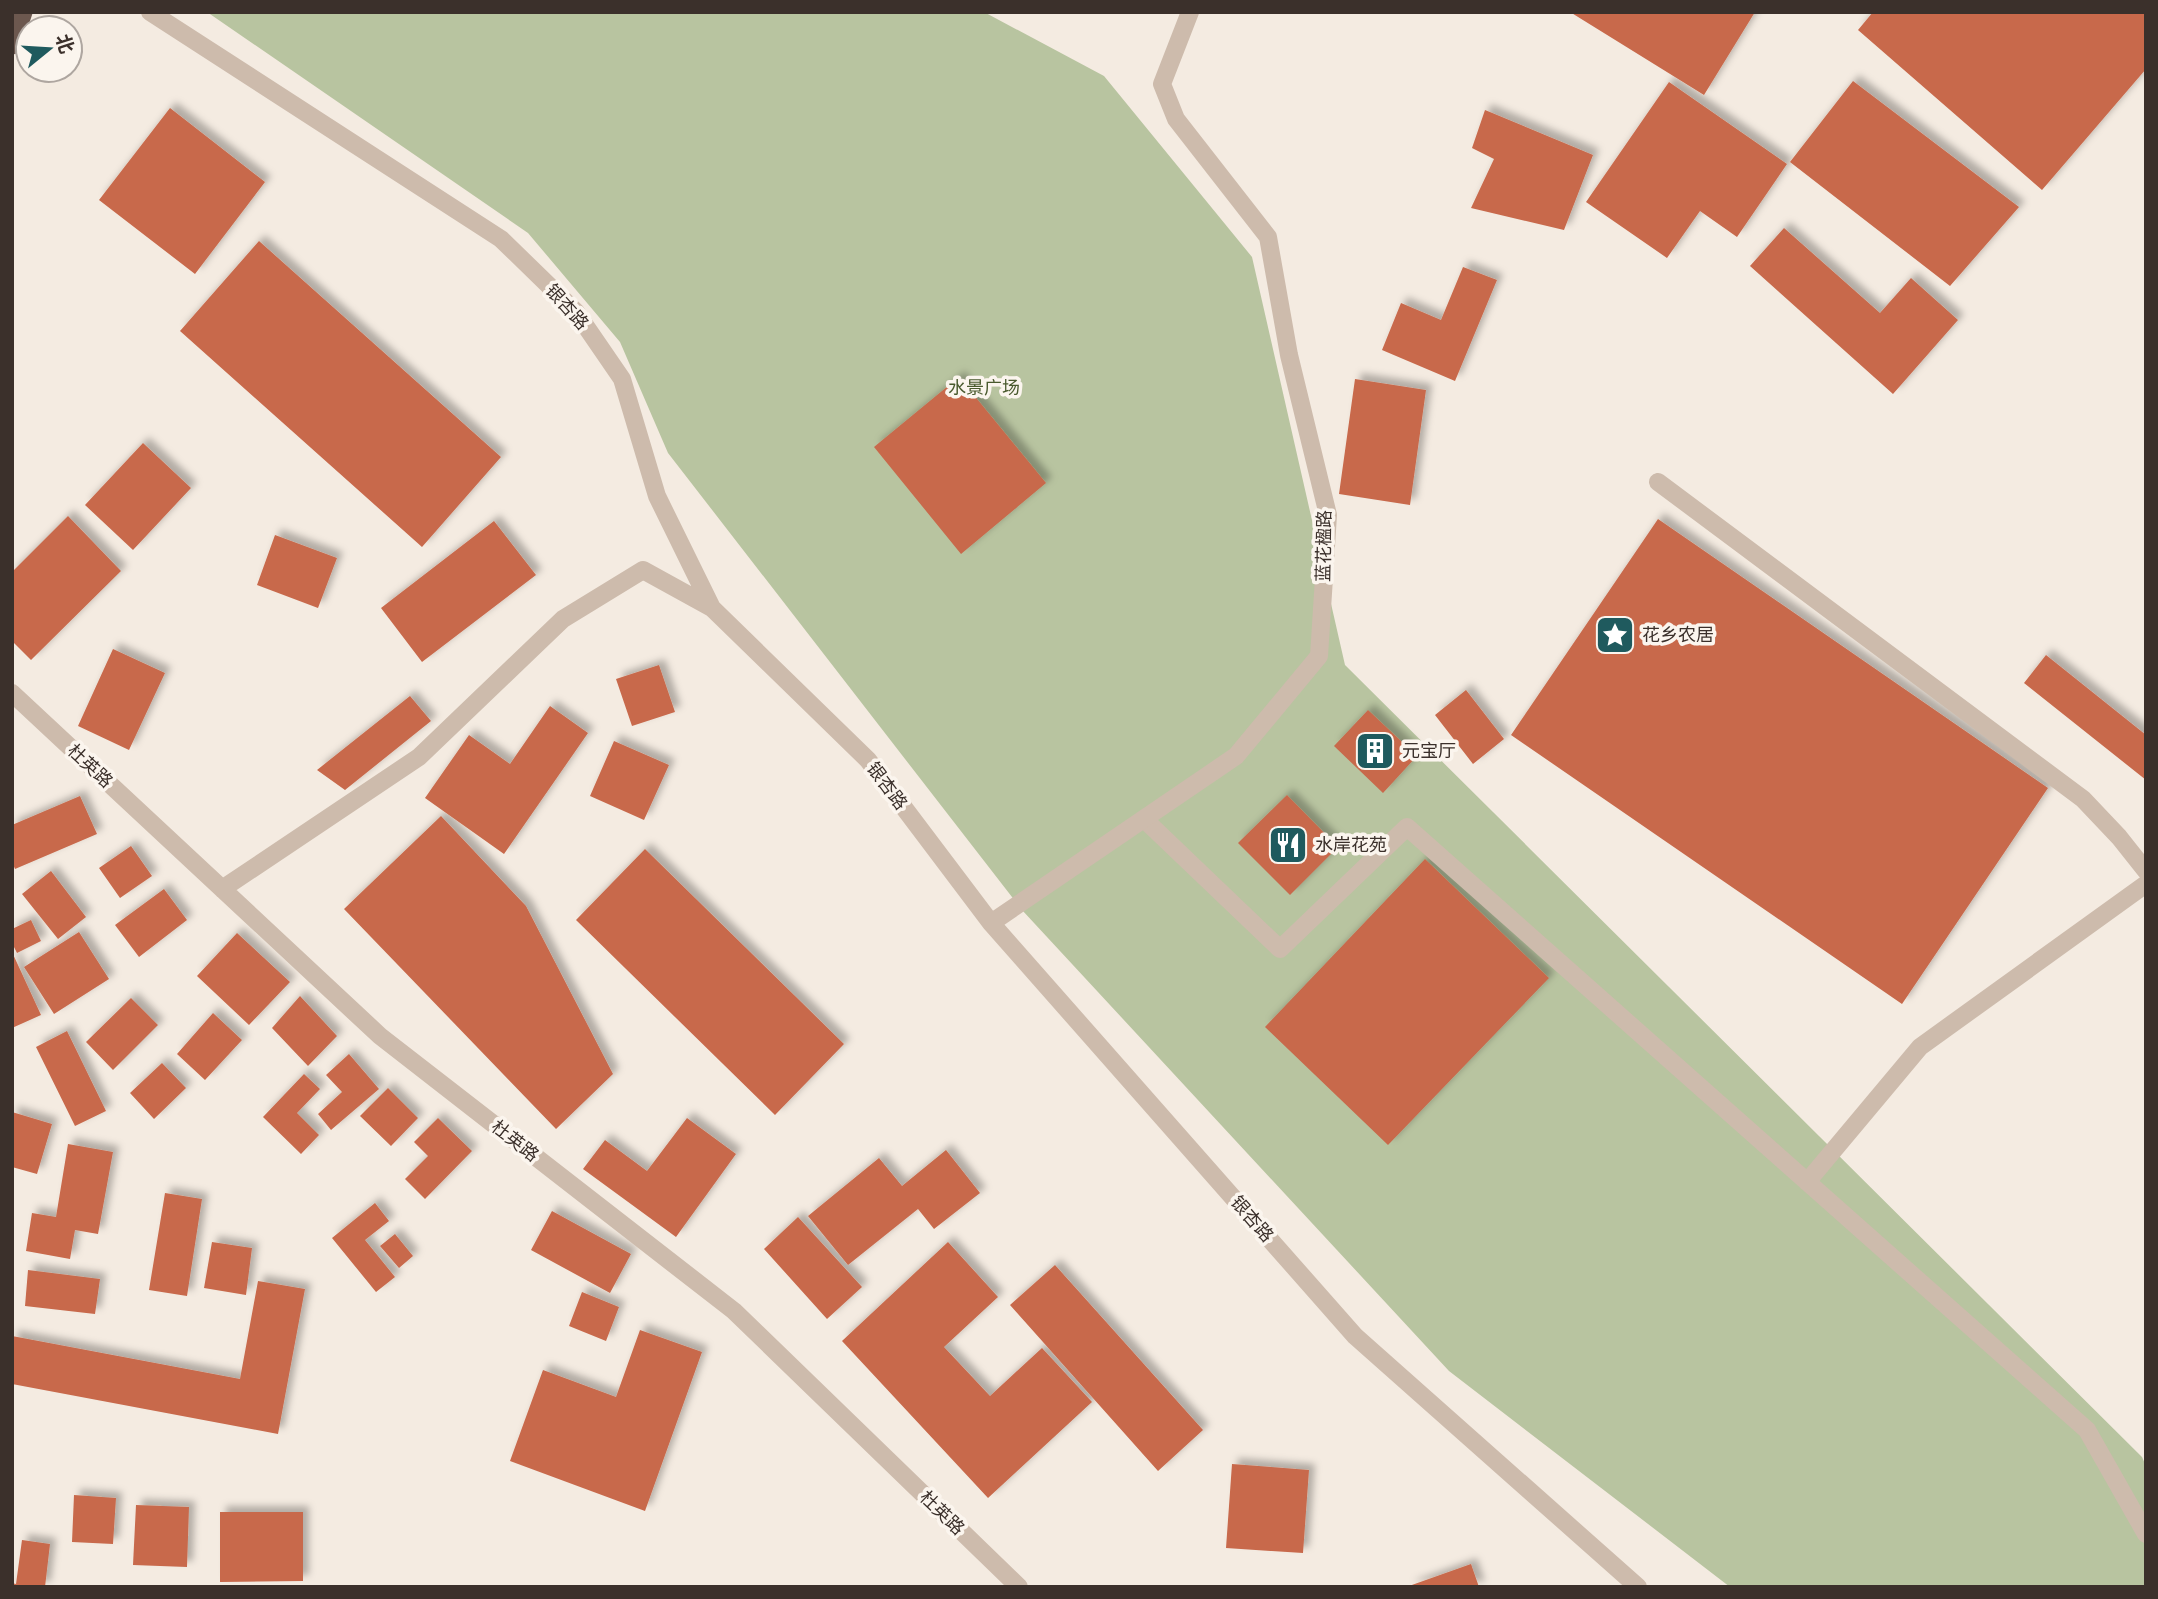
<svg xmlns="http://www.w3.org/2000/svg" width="2158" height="1599" viewBox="0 0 2158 1599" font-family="Helvetica,'Noto Sans SC',sans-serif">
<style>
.green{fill:#b8c4a0}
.building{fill:#c8694b;filter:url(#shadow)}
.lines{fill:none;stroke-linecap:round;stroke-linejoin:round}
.service{stroke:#cdbbac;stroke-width:18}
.minor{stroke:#cdbbac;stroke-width:18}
.trunk{stroke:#6c584f;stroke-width:19}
.labels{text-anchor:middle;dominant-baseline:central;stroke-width:7;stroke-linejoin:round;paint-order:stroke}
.street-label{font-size:18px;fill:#3b302b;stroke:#fbf5ee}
.park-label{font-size:18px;fill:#4a5a2e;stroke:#fbf5ee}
.poi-label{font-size:18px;fill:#3b302b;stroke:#fbf5ee;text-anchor:start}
</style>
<defs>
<filter id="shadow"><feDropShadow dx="6" dy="-6" stdDeviation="3.5" flood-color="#0004"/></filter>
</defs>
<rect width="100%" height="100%" fill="#f4ebe1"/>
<path class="green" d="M 207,12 L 984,12 L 1104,76 L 1252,257 L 1345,665 L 2142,1457 L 2146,1466 L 2146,1587 L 1730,1587 L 1449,1371 L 1022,910 L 668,453 L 620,342 L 528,233 Z"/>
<path class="building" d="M 1570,12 L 1755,12 L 1704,95 Z
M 1873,12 L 2144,12 L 2146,14 L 2146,69 L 2042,190 L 1858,30 Z
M 1853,81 L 2019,207 L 1950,286 L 1790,162 Z
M 1669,82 L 1787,164 L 1737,237 L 1700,211 L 1667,258 L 1586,202 Z
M 170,108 L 265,182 L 195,274 L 99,200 Z
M 1485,110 L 1593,155 L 1564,230 L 1471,208 L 1494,159 L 1472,148 Z
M 1784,228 L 1880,313 L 1911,278 L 1958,320 L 1893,394 L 1750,266 Z
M 259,241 L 501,457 L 422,547 L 180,331 Z
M 1463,267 L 1497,280 L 1455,381 L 1382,350 L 1401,303 L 1441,320 Z
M 959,377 L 1046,483 L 961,554 L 874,447 Z
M 1355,379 L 1426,390 L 1410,505 L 1339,494 Z
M 143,443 L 191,488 L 133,550 L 85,505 Z
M 68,516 L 121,571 L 31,660 L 12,641 L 12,572 Z
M 1658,519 L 2048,788 L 1902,1004 L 1511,735 Z
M 494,521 L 536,575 L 422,662 L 381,608 Z
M 275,535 L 337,558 L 318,608 L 257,585 Z
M 113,649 L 165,673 L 129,750 L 78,726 Z
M 2046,655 L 2146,735 L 2146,780 L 2024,683 Z
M 659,665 L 675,712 L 632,726 L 616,679 Z
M 1466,690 L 1504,739 L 1473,764 L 1435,715 Z
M 410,696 L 431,721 L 345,790 L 317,770 Z
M 550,706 L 588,733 L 504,854 L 425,798 L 469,735 L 510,764 Z
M 1368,710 L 1417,756 L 1383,793 L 1334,746 Z
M 614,741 L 669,765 L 644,820 L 590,796 Z
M 1287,795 L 1338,847 L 1290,895 L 1238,843 Z
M 80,796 L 97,834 L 15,869 L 12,862 L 12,825 Z
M 441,816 L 526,906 L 613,1074 L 556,1129 L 344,909 Z
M 131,846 L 152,876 L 120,898 L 99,868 Z
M 645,849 L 844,1044 L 775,1115 L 576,920 Z
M 1425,859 L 1549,978 L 1388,1145 L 1265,1027 Z
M 51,871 L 86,917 L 58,939 L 22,894 Z
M 164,889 L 187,920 L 139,957 L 115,925 Z
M 31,920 L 41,941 L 17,953 L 12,943 L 12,929 Z
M 79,932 L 109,979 L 54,1014 L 24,967 Z
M 237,933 L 290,982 L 249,1025 L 197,976 Z
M 12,952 L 41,1015 L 12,1028 Z
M 300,996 L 337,1036 L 308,1066 L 272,1028 Z
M 131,998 L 158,1025 L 113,1070 L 86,1042 Z
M 213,1013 L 242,1040 L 205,1080 L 177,1054 Z
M 67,1031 L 106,1111 L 75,1126 L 36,1047 Z
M 349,1054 L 379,1089 L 331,1130 L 318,1114 L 342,1092 L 326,1075 Z
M 162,1063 L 186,1088 L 154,1119 L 130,1093 Z
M 304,1074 L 320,1089 L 297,1113 L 319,1135 L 301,1154 L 263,1117 Z
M 388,1088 L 418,1118 L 391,1146 L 360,1116 Z
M 12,1112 L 52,1124 L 37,1174 L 12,1167 Z
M 438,1118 L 472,1151 L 425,1199 L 405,1179 L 428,1156 L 414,1142 Z
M 687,1118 L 736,1154 L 676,1237 L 583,1169 L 605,1140 L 647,1171 Z
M 68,1144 L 113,1152 L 98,1234 L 75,1230 L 70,1259 L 26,1251 L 32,1213 L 56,1217 Z
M 946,1150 L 980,1193 L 934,1229 L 918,1209 L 848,1265 L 808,1216 L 879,1158 L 902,1186 Z
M 165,1193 L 202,1199 L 187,1296 L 149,1290 Z
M 375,1203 L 389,1221 L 365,1240 L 395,1277 L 376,1292 L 332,1238 Z
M 552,1211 L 631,1254 L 610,1293 L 531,1250 Z
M 798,1217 L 862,1287 L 827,1319 L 764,1249 Z
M 395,1234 L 413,1256 L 399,1268 L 380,1246 Z
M 212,1242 L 252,1248 L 246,1295 L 204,1288 Z
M 948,1242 L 998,1297 L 944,1347 L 990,1396 L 1042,1348 L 1092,1402 L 988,1498 L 842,1341 Z
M 1055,1265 L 1203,1430 L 1158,1471 L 1010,1305 Z
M 28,1270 L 100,1279 L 95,1314 L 25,1306 Z
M 258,1281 L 305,1289 L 278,1434 L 12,1384 L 12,1336 L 240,1379 Z
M 582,1292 L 619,1307 L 606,1341 L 569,1326 Z
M 640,1330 L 702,1352 L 645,1511 L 510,1461 L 543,1370 L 616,1397 Z
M 1232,1464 L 1309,1470 L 1303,1553 L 1226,1548 Z
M 74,1495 L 116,1498 L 113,1544 L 72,1542 Z
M 136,1505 L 189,1507 L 187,1567 L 133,1565 Z
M 220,1512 L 303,1512 L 303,1581 L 220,1582 Z
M 22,1540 L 50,1544 L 45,1587 L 12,1587 L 12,1583 L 16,1584 Z
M 1471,1564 L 1479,1587 L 1409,1587 L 1409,1586 Z"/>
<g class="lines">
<path class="service" d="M 1658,482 L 2083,799 L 2119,837 L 2146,871
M 1144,819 L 1280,949 L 1407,827 L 2087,1430 L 2146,1534
M 1807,1182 L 1920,1047 L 2146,884"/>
<path class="minor" d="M 150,12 L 501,239 L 576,312 L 622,379 L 657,496 L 712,608 L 868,760 L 991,923 L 1355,1336 L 1638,1587
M 12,693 L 380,1036 L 734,1311 L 1019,1587
M 222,889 L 419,757 L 563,619 L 643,570 L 712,608
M 991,923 L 1236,756 L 1319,656 L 1328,515 L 1289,355 L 1268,237 L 1176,119 L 1162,84 L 1190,12"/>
<path class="trunk" d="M 12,45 L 23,12"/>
</g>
<defs>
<g id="sight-square" transform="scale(2.0125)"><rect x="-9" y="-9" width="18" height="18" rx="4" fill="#1f5a5e" stroke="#fbf5ee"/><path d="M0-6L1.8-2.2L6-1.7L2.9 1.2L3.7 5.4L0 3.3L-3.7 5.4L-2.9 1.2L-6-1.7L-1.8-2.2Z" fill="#fff"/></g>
<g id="building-square" transform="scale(2.0125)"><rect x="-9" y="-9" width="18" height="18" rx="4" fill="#1f5a5e" stroke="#fbf5ee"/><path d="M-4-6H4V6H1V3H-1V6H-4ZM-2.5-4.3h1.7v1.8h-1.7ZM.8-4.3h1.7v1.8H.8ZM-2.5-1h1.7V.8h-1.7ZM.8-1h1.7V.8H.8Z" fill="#fff"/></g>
<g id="restaurant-square" transform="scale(2.0125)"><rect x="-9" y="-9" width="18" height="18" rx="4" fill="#1f5a5e" stroke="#fbf5ee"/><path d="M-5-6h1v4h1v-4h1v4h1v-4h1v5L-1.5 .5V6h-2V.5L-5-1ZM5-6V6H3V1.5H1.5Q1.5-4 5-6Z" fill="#fff"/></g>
</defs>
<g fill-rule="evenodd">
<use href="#sight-square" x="1615" y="635"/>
<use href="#building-square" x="1375" y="751"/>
<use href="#restaurant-square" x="1288" y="845"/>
</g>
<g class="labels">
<g class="street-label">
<text transform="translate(567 307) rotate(48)">银杏路</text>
<text transform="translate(1324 546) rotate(-89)">蓝花楹路</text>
<text transform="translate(90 766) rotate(43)">杜英路</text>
<text transform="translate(887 786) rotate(53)">银杏路</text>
<text transform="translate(515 1141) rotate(38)">杜英路</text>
<text transform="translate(1252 1219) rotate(49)">银杏路</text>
<text transform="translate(942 1513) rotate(44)">杜英路</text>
</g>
<g class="park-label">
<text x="984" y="388">水景广场</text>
</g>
<g class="poi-label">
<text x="1642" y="635">花乡农居</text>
<text x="1402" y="751">元宝厅</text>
<text x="1315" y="845">水岸花苑</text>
</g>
</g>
<rect width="2158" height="1599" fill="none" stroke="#3b302b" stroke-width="28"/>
<g transform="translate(49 49) rotate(72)"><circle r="33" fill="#fbf5ee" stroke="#aea6a0" stroke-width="2"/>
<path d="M0-5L12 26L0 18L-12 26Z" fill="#1f5a5e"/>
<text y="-10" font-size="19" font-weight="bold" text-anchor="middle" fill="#3b302b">北</text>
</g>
</svg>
